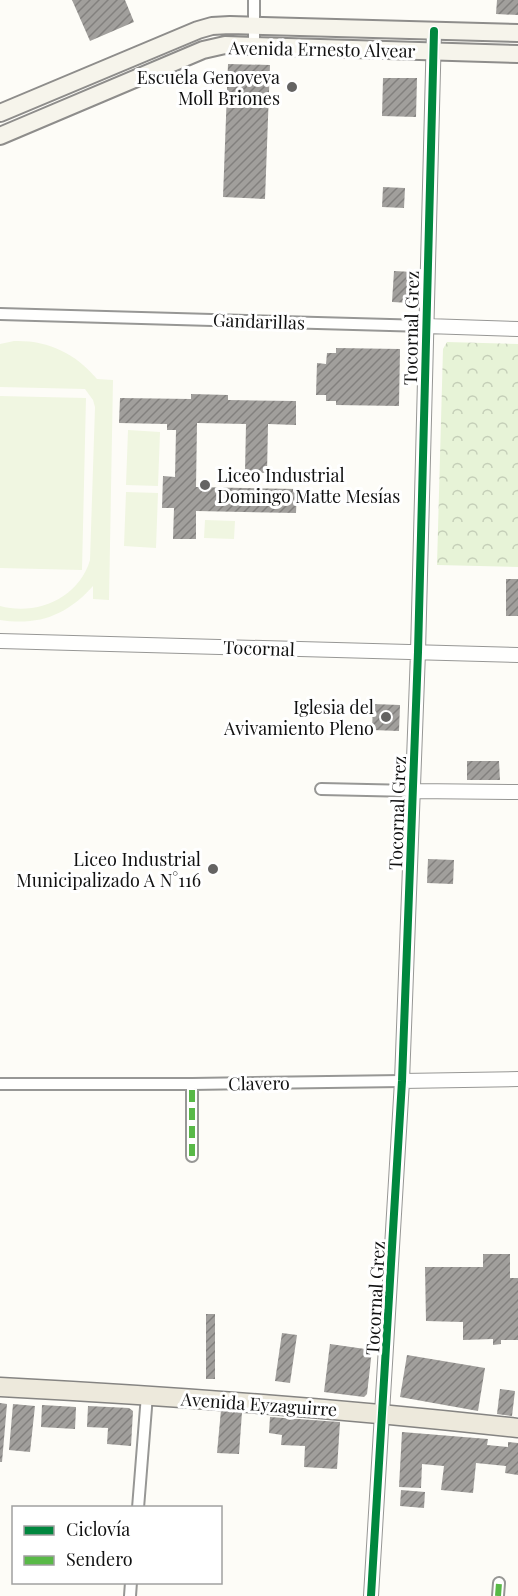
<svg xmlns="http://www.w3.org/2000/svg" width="518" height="1596" viewBox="0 0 518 1596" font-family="'Playfair Display',serif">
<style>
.park{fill:url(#park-crowns)}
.pitch{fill:#f0f6e1}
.building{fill:url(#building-hatch)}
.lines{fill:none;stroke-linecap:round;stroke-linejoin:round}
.minor-casing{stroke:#979795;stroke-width:14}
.tertiary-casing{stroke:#979795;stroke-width:16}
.secondary-casing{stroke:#8e8d8b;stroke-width:20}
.primary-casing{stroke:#858482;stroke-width:21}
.minor{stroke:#fffffe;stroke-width:10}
.tertiary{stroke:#fffffe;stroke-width:14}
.secondary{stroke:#f6f4eb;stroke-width:16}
.primary{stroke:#ede9dc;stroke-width:18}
.quiet{stroke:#58b947;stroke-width:6;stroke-dasharray:12 6;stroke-linecap:butt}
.cycleway-casing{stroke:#fff;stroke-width:11}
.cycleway{stroke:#00873e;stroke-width:8}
.poi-dot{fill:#646362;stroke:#fff;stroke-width:2}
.labels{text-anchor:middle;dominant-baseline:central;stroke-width:6;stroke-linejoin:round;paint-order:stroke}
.street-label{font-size:18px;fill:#111;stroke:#fff}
.poi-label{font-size:18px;fill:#111;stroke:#fff;text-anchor:end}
</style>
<defs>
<pattern id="park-crowns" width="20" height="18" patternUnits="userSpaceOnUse" patternTransform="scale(1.5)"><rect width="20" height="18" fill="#e7f3d7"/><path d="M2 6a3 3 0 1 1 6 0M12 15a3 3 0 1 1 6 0" fill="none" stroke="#c5cfb8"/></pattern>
<pattern id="building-hatch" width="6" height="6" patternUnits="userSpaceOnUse" patternTransform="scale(1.5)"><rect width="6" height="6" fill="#a19f9c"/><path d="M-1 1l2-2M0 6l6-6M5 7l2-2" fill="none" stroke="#82807e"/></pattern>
</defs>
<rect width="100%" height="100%" fill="#fdfcf7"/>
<path class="park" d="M 447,342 L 518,344 L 518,567 L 437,565 L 443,349 Z"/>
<path class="pitch" d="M 14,341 C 48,340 75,353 97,379 L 113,380 L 109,600 L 93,599 L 93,586 C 67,615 39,626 0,620 L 0,606 C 37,616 79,598 90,560 L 95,407 L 93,400 L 85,389 L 0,387 L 0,344 Z
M 0,396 L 86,398 L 82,570 L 0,568 Z
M 128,430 L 160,432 L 158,486 L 126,485 Z
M 126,492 L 158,493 L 156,548 L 124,546 Z
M 205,520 L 235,521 L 234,539 L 204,538 Z"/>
<path class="building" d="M 72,0 L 125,0 L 134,22 L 90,41 Z
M 497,0 L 518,0 L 518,15 L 496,14 Z
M 228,64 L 270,65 L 265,199 L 223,197 Z
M 383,78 L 417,78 L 416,117 L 382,116 Z
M 383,187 L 405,188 L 404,208 L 382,207 Z
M 394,271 L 413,272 L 411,303 L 392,302 Z
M 336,348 L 400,349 L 399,406 L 336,405 L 336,401 L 326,401 L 326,395 L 316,395 L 317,363 L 326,364 L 327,353 L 336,353 Z
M 191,394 L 228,395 L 228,400 L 296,401 L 296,425 L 268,424 L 267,473 L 245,472 L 246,424 L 197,423 L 196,487 L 297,489 L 296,513 L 196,511 L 196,539 L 173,539 L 174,508 L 162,508 L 163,476 L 175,477 L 176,430 L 167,430 L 167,424 L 119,423 L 120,398 L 191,399 Z
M 506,579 L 518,579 L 518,616 L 506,616 Z
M 373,704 L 400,705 L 399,731 L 372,730 Z
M 467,761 L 499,761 L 500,780 L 467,780 Z
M 428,859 L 454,860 L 453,884 L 427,883 Z
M 483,1254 L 510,1254 L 510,1278 L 518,1278 L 518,1340 L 501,1340 L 501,1344 L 493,1345 L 493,1339 L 463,1340 L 463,1322 L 426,1321 L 425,1267 L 483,1267 Z
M 206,1314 L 215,1314 L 215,1379 L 206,1379 Z
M 282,1333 L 297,1335 L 290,1383 L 275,1381 Z
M 330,1344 L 372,1350 L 367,1394 L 364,1397 L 324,1392 Z
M 407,1355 L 485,1368 L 478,1411 L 400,1397 Z
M 500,1389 L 515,1391 L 512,1416 L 497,1414 Z
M 0,1403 L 7,1404 L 2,1462 L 0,1462 Z
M 13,1404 L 35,1406 L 30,1452 L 9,1450 Z
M 42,1405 L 76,1407 L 75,1429 L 41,1427 Z
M 88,1406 L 129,1408 L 133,1411 L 131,1446 L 107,1444 L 108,1428 L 87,1427 Z
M 221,1410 L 242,1412 L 239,1454 L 217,1453 Z
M 270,1417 L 340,1422 L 337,1469 L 304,1467 L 305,1446 L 281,1445 L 282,1435 L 269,1433 Z
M 402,1432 L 488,1439 L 487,1445 L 508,1447 L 508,1442 L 518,1443 L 518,1475 L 505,1473 L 506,1466 L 476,1463 L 473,1493 L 441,1490 L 444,1466 L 422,1464 L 421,1488 L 399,1487 Z
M 401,1490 L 425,1492 L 424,1508 L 400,1506 Z"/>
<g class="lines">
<g class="minor-casing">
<path id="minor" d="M 254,46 L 254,0
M 0,314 L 426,326
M 321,789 L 413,791
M 0,1084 L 192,1084 L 402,1081
M 192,1156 L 192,1084
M 138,1508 L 147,1395
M 130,1596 L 131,1582
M 498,1596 L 499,1583"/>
</g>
<g class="tertiary-casing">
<path id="tertiary" d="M 426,326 L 518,329
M 0,641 L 518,655
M 413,791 L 518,792
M 402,1081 L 518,1079
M 371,1596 L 402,1081 L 418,652 L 434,31"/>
</g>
<g class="secondary-casing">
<path id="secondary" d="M 0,113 L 198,30 L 212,26 L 230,25 L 518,33
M 0,136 L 203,50 L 225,45 L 254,46 L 518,54"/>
</g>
<g class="primary-casing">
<path id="primary" d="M 0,1387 C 173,1396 346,1409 518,1428"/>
</g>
<use href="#minor" class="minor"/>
<use href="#tertiary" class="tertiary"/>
<use href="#secondary" class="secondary"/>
<use href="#primary" class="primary"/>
<path class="quiet" d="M 192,1156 L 192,1084
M 498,1596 L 499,1583"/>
<g class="cycleway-casing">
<path id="cycleway" d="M 371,1596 L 402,1081 L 418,652 L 434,31"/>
</g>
<use href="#cycleway" class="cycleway"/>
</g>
<g class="poi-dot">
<circle cx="292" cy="87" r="6"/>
<circle cx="205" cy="485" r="6"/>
<circle cx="386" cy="717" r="6"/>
<circle cx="213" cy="869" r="6"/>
</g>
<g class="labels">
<g class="street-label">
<text transform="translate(322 49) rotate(1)">Avenida Ernesto Alvear</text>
<text transform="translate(259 321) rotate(2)">Gandarillas</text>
<text transform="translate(411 328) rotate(-89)">Tocornal Grez</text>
<text transform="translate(259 648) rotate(2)">Tocornal</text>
<text transform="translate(397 813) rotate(-88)">Tocornal Grez</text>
<text transform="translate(259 1083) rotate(-1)">Clavero</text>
<text transform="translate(375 1298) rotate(-87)">Tocornal Grez</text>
<text transform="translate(259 1404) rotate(4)">Avenida Eyzaguirre</text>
</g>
<g class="poi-label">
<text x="280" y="77">Escuela Genoveva<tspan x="280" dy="21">Moll Briones</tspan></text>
<text x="217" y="475" text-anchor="start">Liceo Industrial<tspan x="217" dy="21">Domingo Matte Mesías</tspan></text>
<text x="374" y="707">Iglesia del<tspan x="374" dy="21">Avivamiento Pleno</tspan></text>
<text x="201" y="859">Liceo Industrial<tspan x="201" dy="21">Municipalizado A N°116</tspan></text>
</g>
</g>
<rect x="12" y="1506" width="210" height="78" fill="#ffffff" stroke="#a0a0a0" stroke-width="1.5"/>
<rect x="24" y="1526" width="30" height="9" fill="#00873e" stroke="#a0a0a0" stroke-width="1.5"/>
<text x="66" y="1536" font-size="18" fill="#111111">Ciclovía</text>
<rect x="24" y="1556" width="30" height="9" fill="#58b947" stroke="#a0a0a0" stroke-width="1.5"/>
<text x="66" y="1566" font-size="18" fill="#111111">Sendero</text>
</svg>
